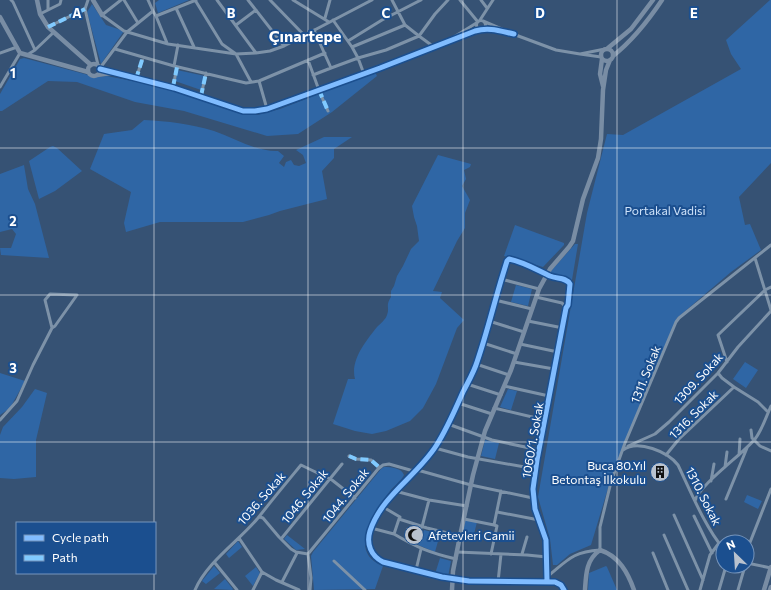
<svg xmlns="http://www.w3.org/2000/svg" width="771" height="590" viewBox="0 0 771 590" font-family="Commissioner,sans-serif">
<style>
.green{fill:#2f66a5}
.lines{fill:none;stroke-linecap:round;stroke-linejoin:round}
.street{stroke:#7d92a8;stroke-width:3}
.secondary{stroke:#798da4;stroke-width:4.5}
.quiet{stroke:#80caff;stroke-width:4;stroke-dasharray:8 4;stroke-linecap:butt}
.cycleway-casing{stroke:#1b4f8f;stroke-width:8}
.cycleway{stroke:#80bcff;stroke-width:5}
.grid{fill:none;stroke:#fff;stroke-width:1;stroke-opacity:0.55}
.labels{text-anchor:middle;dominant-baseline:central;stroke-width:4;stroke-linejoin:round;paint-order:stroke}
.park-label{font-size:12px;fill:#cfe3fa;stroke:#1b4f8f}
.street-label{font-size:12px;fill:#fff;stroke:#1b4f8f}
.poi-label{font-size:12px;fill:#fff;stroke:#1b4f8f;text-anchor:end}
.district-label{font-size:16px;font-weight:bold;fill:#fff;stroke:#1b4f8f}
.grid-label{font-size:13px;text-anchor:middle;font-weight:bold;fill:#fff;stroke:#1b4f8f;stroke-width:4;stroke-linejoin:round;paint-order:stroke}
</style>
<rect width="100%" height="100%" fill="#365274"/>
<path class="green" d="M 159,0 L 189,0 L 158,13 L 155,3 Z
M 770,0 L 771,0 L 771,163 L 739,197 L 745,225 L 750,224 L 761,250 L 731,272 L 677,318 L 609,485 L 591,545 L 570,554 L 557,565 L 553,565 L 550,539 L 538,497 L 587,213 L 607,134 L 623,135 L 741,69 L 731,54 L 726,40 Z
M 92,4 L 106,25 L 124,31 L 101,64 L 87,12 Z
M 24,58 L 96,77 L 107,76 L 178,90 L 241,112 L 257,115 L 280,109 L 375,72 L 377,76 L 332,112 L 298,134 L 267,136 L 184,111 L 135,102 L 77,82 L 48,81 L 2,111 L 0,111 L 0,94 L 20,59 Z
M 177,70 L 205,76 L 201,90 L 175,81 Z
M 144,120 C 167,121 191,124 214,131 C 235,138 256,152 278,151 L 284,156 L 279,163 L 284,167 L 286,162 L 291,160 L 294,165 L 299,166 L 306,163 L 303,155 L 296,150 L 324,137 L 352,137 L 334,149 L 334,158 L 322,171 L 327,199 L 280,211 L 269,215 L 243,222 L 160,222 L 126,232 L 124,223 L 131,192 L 90,169 L 104,134 L 132,130 Z
M 53,146 L 57,148 L 82,171 L 55,191 L 39,199 L 29,161 L 50,147 Z
M 438,155 L 471,164 L 470,167 L 464,170 L 466,179 L 462,186 L 470,200 L 465,213 L 465,228 L 457,241 L 433,291 L 442,292 L 440,298 L 464,320 L 457,328 L 436,384 L 423,408 L 410,421 L 386,431 L 372,434 L 355,431 L 333,424 L 348,379 L 355,379 C 350,360 366,341 377,327 C 380,324 386,319 387,315 C 390,307 385,306 391,297 L 391,291 L 394,286 L 397,276 L 403,266 L 411,249 L 419,241 L 417,226 L 414,217 L 412,206 Z
M 24,165 L 28,189 L 35,204 L 49,258 L 1,255 L 0,248 L 11,248 L 16,234 L 12,229 L 0,232 L 0,174 Z
M 515,225 L 564,243 L 564,245 L 543,267 L 504,256 Z
M 575,244 L 578,244 L 572,280 L 551,274 L 551,271 Z
M 516,285 L 532,289 L 528,306 L 511,302 Z
M 745,362 L 758,370 L 746,388 L 733,379 Z
M 0,373 L 25,381 L 10,408 L 0,415 Z
M 35,389 L 47,393 L 36,440 L 36,477 L 14,479 L 0,478 L 0,435 L 3,427 L 22,407 Z
M 508,389 L 517,391 L 511,410 L 500,407 Z
M 485,440 L 499,443 L 495,459 L 481,456 Z
M 384,467 C 391,467 402,468 404,475 C 401,481 395,485 390,491 C 375,511 346,552 383,566 L 375,589 L 314,590 L 311,556 L 313,552 L 381,469 Z
M 747,495 L 762,501 L 758,509 L 744,502 Z
M 465,519 L 477,522 L 474,534 L 463,532 Z
M 424,530 L 440,534 L 435,552 L 418,545 Z
M 287,535 L 305,549 L 296,550 L 284,539 Z
M 238,541 L 242,547 L 229,558 L 226,554 Z
M 440,558 L 451,561 L 448,577 L 435,574 Z
M 214,566 L 220,573 L 206,584 L 202,581 Z
M 606,566 L 607,567 L 617,590 L 588,590 L 589,573 Z
M 256,567 L 260,573 L 253,586 L 245,576 Z
M 225,579 L 233,589 L 232,590 L 214,589 Z"/>
<g class="lines">
<path class="street" d="M 11,0 L 13,2 L 35,50 L 27,55
M 88,0 L 85,9 L 98,65
M 121,0 L 102,15 L 124,31 L 168,44 L 236,54 L 256,53 L 270,51 L 284,46 L 372,0
M 124,0 L 138,23
M 195,0 L 222,44 L 236,54 L 251,82
M 217,0 L 256,53
M 248,0 L 284,46
M 270,0 L 304,35
M 293,0 L 329,22
M 392,0 L 405,25
M 481,0 L 487,8
M 176,8 L 194,47
M 48,10 L 60,4 L 61,0
M 153,11 L 156,16 L 196,0
M 40,14 L 48,10 L 48,0
M 156,16 L 167,43
M 325,18 L 330,0
M 480,20 L 493,0
M476.5 25a4.5 4.5 0 1 1 9 0a4.5 4.5 0 1 1-9 0Z
M 483,21 L 504,30
M 236,25 L 256,10
M 48,27 L 85,9
M 314,30 L 331,68 L 358,58 L 352,47 L 333,20
M 513,34 L 556,50 L 580,54
M 449,40 L 478,22 L 460,0
M 348,41 L 382,20 L 421,0
M 352,47 L 405,25 L 419,36 L 435,14 L 448,0
M 115,49 L 174,66 L 246,83 L 259,81 L 325,53
M 35,50 L 54,32
M 0,53 L 17,47
M 601,57 L 580,54 L 605,49
M 308,60 L 320,93 L 328,111
M 174,66 L 178,45
M 100,68 L 127,32 L 153,11 L 148,0
M 111,73 L 174,88 L 243,111 L 261,111 L 380,68 L 475,31 C 489,27 500,31 514,34
M 364,74 L 358,58 L 386,50 L 419,36 L 434,47
M 313,75 L 331,68
M 136,79 L 143,57
M 259,81 L 267,109
M 0,87 L 20,53
M 173,87 L 177,67
M 201,96 L 206,73
M 755,258 L 771,310
M 501,279 L 539,289
M 536,297 L 562,303 L 566,308
M 495,300 L 532,309
M 489,321 L 524,332
M 528,321 L 563,328
M 52,328 L 45,300 L 50,294 L 77,295
M 483,343 L 517,354
M 520,344 L 558,352
M 514,362 L 554,369
M 727,362 L 718,335 L 765,290 L 771,287
M 476,364 L 509,375
M 718,373 L 722,378 L 734,387
M 467,384 L 501,395
M 504,386 L 549,396
M 458,403 L 492,414
M 494,408 L 545,420
M 0,420 L 17,401 L 33,365 L 52,328 L 55,326 L 77,295
M 448,424 L 492,440 L 539,450
M 751,430 L 752,438 L 760,446 L 771,451
M 628,446 L 655,434 L 669,422 L 718,373 L 738,347 L 771,311
M 435,448 L 468,457 L 536,469
M 623,450 C 638,439 668,452 678,465 C 690,490 705,527 723,548
M 666,455 L 679,439 L 734,387 L 758,402 L 768,412
M 739,455 L 740,439
M 349,456 L 356,459 L 371,460 L 379,467
M 725,467 L 727,452
M 711,481 L 714,464
M 395,491 L 429,500 L 467,506
M 726,499 L 747,448
M 695,501 C 699,485 743,454 755,439 C 762,430 766,417 771,406
M 383,507 L 400,517 L 399,519
M 497,512 L 539,520
M 674,515 L 703,580
M 694,516 L 712,553
M 258,518 L 260,517 L 263,518 L 279,537 L 291,549 L 296,552 L 308,554
M 399,519 L 427,528 L 460,536
M 464,519 L 494,525
M 422,527 L 429,500
M 371,528 L 394,534 L 399,519
M 394,534 C 416,547 430,553 456,559
M 664,535 L 688,590
M 239,538 L 262,572 L 276,580 L 299,590
M 281,539 L 342,464
M 747,550 L 771,489
M 457,552 L 527,555 L 547,557
M 653,553 L 668,590
M 308,554 L 378,469 L 383,465 L 389,464 L 410,470 L 421,471 L 471,485 L 533,498
M 308,554 L 311,578 L 310,590
M 491,554 L 497,526 L 494,525 L 501,491
M 522,554 L 527,537
M 334,561 L 365,590
M 215,563 L 237,590
M 747,563 L 771,568
M 416,570 L 421,549
M 547,577 C 568,560 572,552 600,550 L 600,527 L 611,482 L 625,443 L 676,322 L 679,318 L 699,302 L 771,245
M 547,581 L 546,540 L 535,509 L 533,489 L 537,460 L 566,308 L 568,305 L 570,284 C 566,277 557,279 550,276 C 537,270 524,262 509,259 L 507,261 L 503,274 C 494,303 487,333 477,362 C 474,372 468,382 463,392 C 455,410 447,429 436,446 C 416,477 382,495 370,531 C 366,544 371,556 383,562 L 442,577 L 469,581 L 555,582 L 561,585 L 564,590
M 282,582 L 297,553
M 498,582 L 501,554
M 195,590 C 207,562 239,541 258,518 C 272,500 287,482 301,465 L 332,480 L 355,498
M 253,590 L 262,572
M 700,590 L 710,555 L 719,543
M 719,590 L 726,566
M 738,590 L 745,566"/>
<path class="secondary" d="M 37,0 L 40,14 L 48,27 L 91,65
M 93,0 L 102,15
M 0,17 L 20,53 L 88,72
M 608,48 L 631,29 L 653,0
M601 55a6 6 0 1 1 12 0a6 6 0 1 1-12 0Z
M 613,56 C 633,40 648,21 662,0
M 602,59 L 600,74 L 603,86
M88 70a6 6 0 1 1 12 0a6 6 0 1 1-12 0Z
M 97,75 L 111,73
M 452,590 L 453,571 L 460,536 L 473,475 L 485,431 L 511,370 L 539,289 L 550,269 L 569,247 L 573,241 L 583,199 L 598,158 L 601,139 L 603,90 L 606,70 L 610,60
M 585,590 C 586,574 586,560 600,550 C 619,556 628,573 634,590
M 764,590 L 771,567
M 770,590 L 771,587"/>
<path class="quiet" d="M 48,27 L 85,9
M 136,79 L 143,57
M 173,87 L 177,67
M 319,90 L 328,111
M 201,96 L 206,73
M 349,456 L 356,459 L 371,460 L 379,467"/>
<g class="cycleway-casing">
<path id="cycleway" d="M 100,69 L 174,88 L 243,111 L 255,111 L 267,109 L 380,68 L 475,31 C 489,27 500,31 514,34
M 547,581 L 546,540 L 535,509 L 533,489 L 537,460 L 566,308 L 568,305 L 570,284 C 566,277 557,279 550,276 C 537,270 524,262 509,259 L 507,261 L 503,274 C 494,303 487,333 477,362 C 474,372 468,382 463,392 C 455,410 447,429 436,446 C 416,477 382,495 370,531 C 366,544 371,556 383,562 L 442,577 L 469,581 L 555,582 L 561,585 L 564,590"/>
</g>
<use href="#cycleway" class="cycleway"/>
</g>
<path class="grid" d="M 154,0 L 154,523M 308,0 L 308,590M 463,0 L 463,590M 617,0 L 617,590M 0,148 L 771,148M 0,295 L 771,295M 0,442 L 771,442M 154,573 L 154,590"/>
<defs>
<g id="building-disc" transform="scale(1)"><circle r="9.5" fill="#b9c2ce" stroke="#1b4f8f"/><path d="M-4-6H4V6H1V3H-1V6H-4ZM-2.5-4.3h1.7v1.8h-1.7ZM.8-4.3h1.7v1.8H.8ZM-2.5-1h1.7V.8h-1.7ZM.8-1h1.7V.8H.8Z" fill="#111"/></g>
<g id="mosque-disc" transform="scale(1)"><circle r="9.5" fill="#b9c2ce" stroke="#1b4f8f"/><path d="M3.5-4.9A6 6 0 1 0 3.5 4.9A5 5 0 1 1 3.5-4.9Z" fill="#111"/></g>
</defs>
<g fill-rule="evenodd">
<use href="#building-disc" x="660" y="472"/>
<use href="#mosque-disc" x="414" y="535"/>
</g>
<g class="labels">
<g class="park-label">
<text x="665" y="210">Portakal Vadisi</text>
</g>
<g class="street-label">
<text transform="translate(645 374) rotate(-68)">1311. Sokak</text>
<text transform="translate(698 378) rotate(-47)">1309. Sokak</text>
<text transform="translate(693 414) rotate(-45)">1316. Sokak</text>
<text transform="translate(532 440) rotate(-80)">1060/1. Sokak</text>
<text transform="translate(345 495) rotate(-51)">1044. Sokak</text>
<text transform="translate(304 496) rotate(-51)">1046. Sokak</text>
<text transform="translate(704 496) rotate(63)">1310. Sokak</text>
<text transform="translate(261 498) rotate(-49)">1036. Sokak</text>
</g>
<g class="poi-label">
<text x="646" y="465">Buca 80.Yıl<tspan x="646" dy="14">Betontaş İlkokulu</tspan></text>
<text x="428" y="535" text-anchor="start">Afetevleri Camii</text>
</g>
<g class="district-label">
<text x="305" y="35">Çınartepe</text>
</g>
</g>
<g class="grid-label">
<text x="77" y="18">A</text>
<text x="231" y="18">B</text>
<text x="386" y="18">C</text>
<text x="540" y="18">D</text>
<text x="694" y="18">E</text>
<text x="13" y="78">1</text>
<text x="13" y="226">2</text>
<text x="13" y="373">3</text>
</g>
<rect x="16" y="522" width="140" height="52" fill="#1b4f8f" stroke="#7695bc"/>
<rect x="24" y="535" width="20" height="6" fill="#80bcff" stroke="#7695bc"/>
<text x="52" y="542" font-size="12" fill="#ffffff">Cycle path</text>
<rect x="24" y="555" width="20" height="6" fill="#80caff" stroke="#7695bc"/>
<text x="52" y="562" font-size="12" fill="#ffffff">Path</text>
<g transform="translate(735 554) rotate(335)"><circle r="19" fill="#1b4f8f" stroke="#7695bc"/>
<path d="M0-3L7 15L0 10L-7 15Z" fill="#b9c2ce"/>
<text y="-6" font-size="11" font-weight="bold" text-anchor="middle" fill="#ffffff">N</text>
</g>
</svg>
